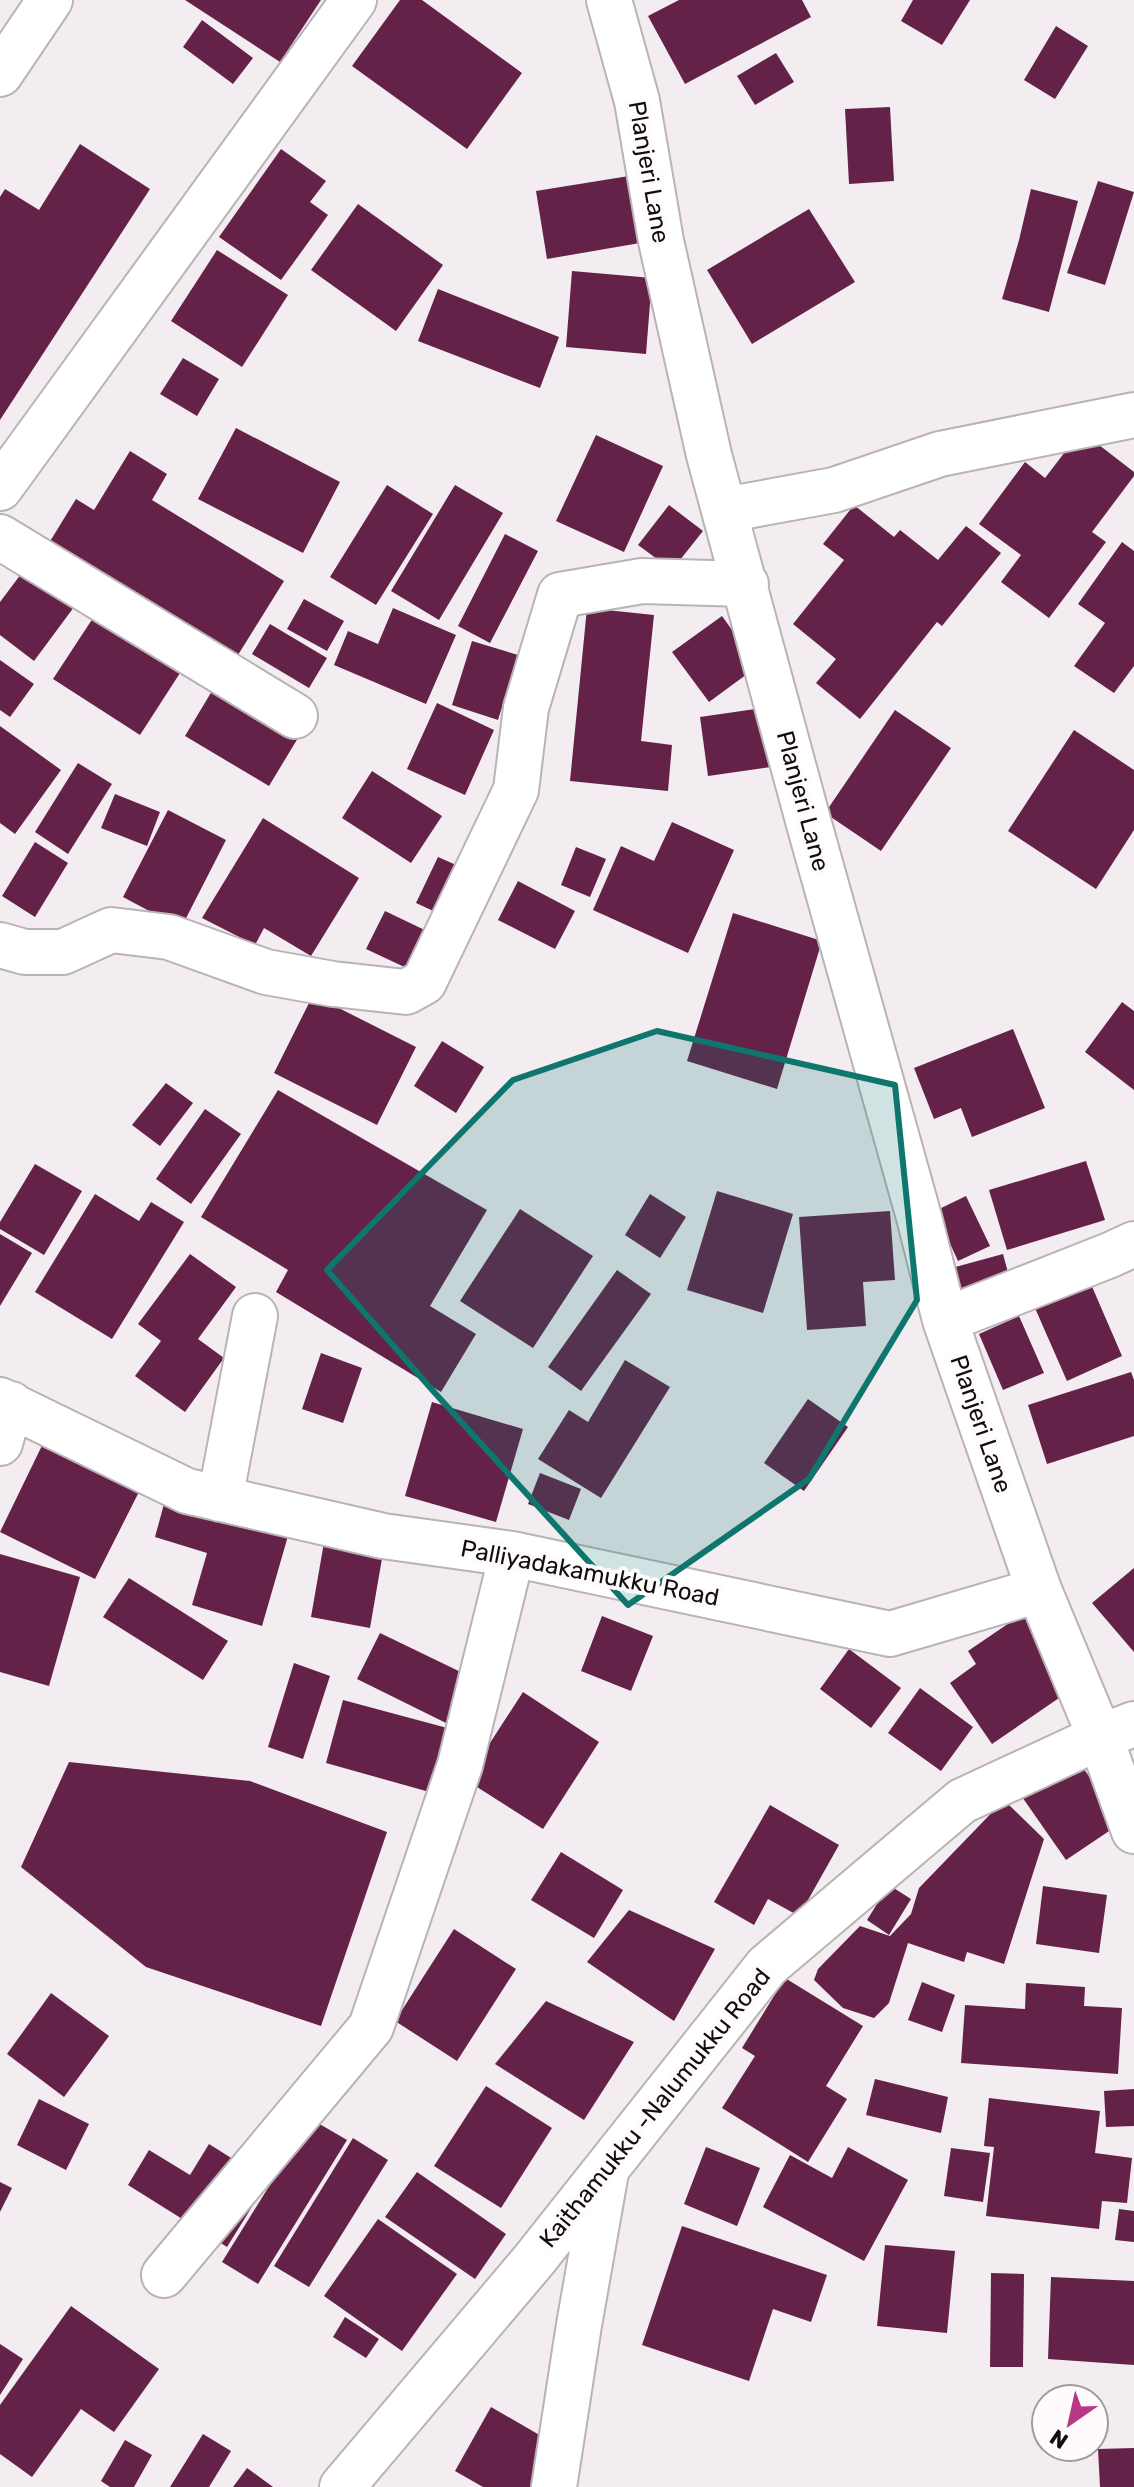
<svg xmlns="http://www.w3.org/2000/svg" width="1134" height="2487" viewBox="0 0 1134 2487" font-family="Rubik,sans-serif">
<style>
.building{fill:#642249}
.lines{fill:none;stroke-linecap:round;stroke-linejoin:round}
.minor-casing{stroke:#bab3b6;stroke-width:48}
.minor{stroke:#fff;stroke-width:44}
.marked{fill:#0f766e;fill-opacity:0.2;stroke:#0f766e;stroke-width:6;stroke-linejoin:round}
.labels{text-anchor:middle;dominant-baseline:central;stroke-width:8;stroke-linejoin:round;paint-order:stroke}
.street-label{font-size:24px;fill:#0f0d0e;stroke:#fffbfd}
</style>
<rect width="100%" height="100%" fill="#f3ecf0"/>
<path class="building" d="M 185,0 L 321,0 L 280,62 Z
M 400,0 L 422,0 L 522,73 L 467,149 L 352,66 Z
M 679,0 L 802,0 L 811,17 L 685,84 L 648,16 Z
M 913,0 L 970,0 L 942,45 L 901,21 Z
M 202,20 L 253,58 L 233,84 L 183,47 Z
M 1056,26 L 1088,46 L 1055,99 L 1024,80 Z
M 776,53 L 794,82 L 755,105 L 737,76 Z
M 890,107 L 894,181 L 849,184 L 845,109 Z
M 80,144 L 150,189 L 0,420 L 0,197 L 5,189 L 39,210 Z
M 281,149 L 326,181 L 310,202 L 328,215 L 281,280 L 219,237 Z
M 629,176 L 640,243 L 547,259 L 536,191 Z
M 1098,181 L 1134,192 L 1105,285 L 1067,273 Z
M 1031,189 L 1078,201 L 1049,312 L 1002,299 L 1019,240 Z
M 358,204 L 443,265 L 396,331 L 311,270 Z
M 809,209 L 855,282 L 752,344 L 707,270 Z
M 217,250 L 288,295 L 242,367 L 171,321 Z
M 572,271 L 652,278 L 646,354 L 566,347 Z
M 438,289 L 559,337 L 540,388 L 418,341 Z
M 183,358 L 219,379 L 197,416 L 160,394 Z
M 236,428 L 340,482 L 303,553 L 198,499 Z
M 1081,431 L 1134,472 L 1134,476 L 1092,532 L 1106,542 L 1049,618 L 1001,582 L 1021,555 L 979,524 L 1025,462 L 1045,478 Z
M 596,435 L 663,466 L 624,552 L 556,521 Z
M 130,451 L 167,474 L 152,500 L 284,581 L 228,671 L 41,556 L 76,499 L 94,510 Z
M 387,485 L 433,514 L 376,605 L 330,577 Z
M 455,485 L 503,513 L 439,620 L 391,591 Z
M 669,505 L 703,531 L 672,570 L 638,545 Z
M 854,505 L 894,537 L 900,530 L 938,560 L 966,526 L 1001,553 L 942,626 L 937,622 L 860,719 L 816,683 L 836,659 L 793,624 L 844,560 L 823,544 Z
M 505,534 L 538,551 L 490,643 L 458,626 Z
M 1122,542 L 1134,551 L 1134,666 L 1114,693 L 1074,666 L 1105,623 L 1078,604 Z
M 27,566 L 77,603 L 34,661 L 0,635 L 0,602 Z
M 304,599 L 344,621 L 327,651 L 287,629 Z
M 393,608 L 456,635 L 426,704 L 334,665 L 348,631 L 378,644 Z
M 587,608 L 654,615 L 641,741 L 672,745 L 668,791 L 570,781 Z
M 722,616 L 758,666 L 709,702 L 672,652 Z
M 93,618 L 180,673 L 140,735 L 53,679 Z
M 270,624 L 327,658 L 309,688 L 252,654 Z
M 472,641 L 518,655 L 498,720 L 452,705 Z
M 0,660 L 34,684 L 10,717 L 0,710 Z
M 221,676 L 304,728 L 269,786 L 185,736 Z
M 437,703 L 494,730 L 465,795 L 407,769 Z
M 770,707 L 778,766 L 708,776 L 700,717 Z
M 895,710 L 951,748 L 881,851 L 825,813 Z
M 0,726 L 61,770 L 15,834 L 0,823 Z
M 1074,730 L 1134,770 L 1134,830 L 1096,889 L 1008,831 Z
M 78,763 L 112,784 L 68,854 L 35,832 Z
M 372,771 L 442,816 L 411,863 L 342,818 Z
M 115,794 L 160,812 L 147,846 L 101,828 Z
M 168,810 L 226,840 L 181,928 L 123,897 Z
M 263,818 L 359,878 L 311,956 L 264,928 L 255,945 L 202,918 Z
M 672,822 L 734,850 L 688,953 L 593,910 L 621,846 L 654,861 Z
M 35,842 L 68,863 L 35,917 L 2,896 Z
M 576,847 L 606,859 L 590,897 L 561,885 Z
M 438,857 L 463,868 L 442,915 L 416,903 Z
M 518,881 L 575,911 L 555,949 L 498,920 Z
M 385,911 L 433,934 L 415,972 L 366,949 Z
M 733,913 L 822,941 L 777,1089 L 687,1061 Z
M 313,995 L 416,1047 L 377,1125 L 274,1073 Z
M 1122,1002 L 1134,1011 L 1134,1090 L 1085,1052 Z
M 1013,1029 L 1045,1108 L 972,1137 L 961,1108 L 934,1119 L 914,1068 Z
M 442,1041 L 484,1067 L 456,1113 L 414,1086 Z
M 166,1083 L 193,1103 L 160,1146 L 132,1125 Z
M 278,1090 L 487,1210 L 430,1306 L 476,1334 L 441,1392 L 276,1292 L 288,1270 L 201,1217 Z
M 205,1109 L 241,1134 L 191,1204 L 156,1179 Z
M 1086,1161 L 1105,1220 L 1007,1250 L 989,1190 Z
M 35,1164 L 82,1191 L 44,1255 L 0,1229 L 0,1222 Z
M 717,1191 L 793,1214 L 763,1313 L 687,1290 Z
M 95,1194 L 139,1221 L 151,1202 L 184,1222 L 112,1339 L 35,1292 Z
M 650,1194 L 686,1217 L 660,1258 L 625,1235 Z
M 966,1196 L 990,1246 L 958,1261 L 935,1211 Z
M 520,1209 L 593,1256 L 533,1348 L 460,1301 Z
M 890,1211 L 895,1280 L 863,1282 L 866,1326 L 807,1330 L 799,1217 Z
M 0,1234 L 32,1253 L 0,1306 Z
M 190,1254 L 236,1287 L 198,1339 L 224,1358 L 185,1412 L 135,1376 L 161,1341 L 138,1324 Z
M 1003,1254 L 1012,1287 L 957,1301 L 948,1269 Z
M 617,1270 L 651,1294 L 581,1391 L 548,1367 Z
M 1087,1275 L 1122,1356 L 1067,1381 L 1031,1299 Z
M 1019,1316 L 1044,1373 L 1003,1390 L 979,1334 Z
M 321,1353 L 362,1368 L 343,1423 L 302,1409 Z
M 625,1360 L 670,1387 L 601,1498 L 538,1459 L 569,1410 L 588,1422 Z
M 1131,1372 L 1134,1380 L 1134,1436 L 1047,1464 L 1028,1405 Z
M 808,1399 L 848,1427 L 804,1491 L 764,1463 Z
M 432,1402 L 523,1429 L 496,1522 L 405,1496 Z
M 52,1425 L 148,1474 L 95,1579 L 0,1532 Z
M 540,1473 L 581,1489 L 569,1520 L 528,1504 Z
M 167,1493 L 290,1529 L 262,1626 L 192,1605 L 207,1553 L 155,1537 Z
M 326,1531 L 385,1541 L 370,1628 L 311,1617 Z
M 0,1554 L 80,1577 L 49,1686 L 0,1672 Z
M 1134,1568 L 1134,1652 L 1092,1603 Z
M 129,1578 L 228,1641 L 203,1680 L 103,1617 Z
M 1024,1613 L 1075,1687 L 992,1744 L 950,1683 L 976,1664 L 968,1651 Z
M 602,1616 L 653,1636 L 631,1691 L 581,1671 Z
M 380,1633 L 469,1676 L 446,1723 L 357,1679 Z
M 849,1649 L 901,1688 L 871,1728 L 820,1689 Z
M 294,1663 L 330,1676 L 303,1759 L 268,1747 Z
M 920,1688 L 973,1727 L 941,1771 L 888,1733 Z
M 523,1692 L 599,1742 L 543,1829 L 466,1780 Z
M 343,1700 L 451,1729 L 433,1793 L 326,1763 Z
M 1075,1756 L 1121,1823 L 1066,1860 L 1020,1794 Z
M 69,1762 L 250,1781 L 387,1832 L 321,2026 L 146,1967 L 21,1867 Z
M 1004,1800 L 1044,1839 L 1004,1964 L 967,1952 L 964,1962 L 908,1943 L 889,2003 L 874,2018 L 843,2008 L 814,1980 L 818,1969 L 860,1926 L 890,1936 L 911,1914 L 919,1888 Z
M 770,1805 L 839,1845 L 799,1916 L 768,1899 L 754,1925 L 714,1902 Z
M 561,1852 L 623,1890 L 594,1938 L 531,1900 Z
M 889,1885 L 911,1899 L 889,1935 L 867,1920 Z
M 1043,1886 L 1107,1895 L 1099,1953 L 1036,1944 Z
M 629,1910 L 715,1949 L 674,2021 L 587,1962 Z
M 454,1929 L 516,1969 L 457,2061 L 395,2021 Z
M 785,1978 L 863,2026 L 826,2086 L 847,2099 L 808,2162 L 722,2108 L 755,2056 L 742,2048 Z
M 922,1982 L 955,1995 L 942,2032 L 908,2020 Z
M 1026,1983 L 1085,1987 L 1084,2006 L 1122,2008 L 1118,2074 L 961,2063 L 965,2005 L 1025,2009 Z
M 51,1993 L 109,2036 L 64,2097 L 7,2054 Z
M 546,2001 L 634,2042 L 584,2120 L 495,2064 Z
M 875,2079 L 948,2097 L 941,2133 L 866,2115 Z
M 486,2086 L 552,2128 L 501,2208 L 434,2166 Z
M 1134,2089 L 1134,2126 L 1106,2127 L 1104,2091 Z
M 989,2098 L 1100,2111 L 1095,2153 L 1132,2158 L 1127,2203 L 1102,2201 L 1099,2229 L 986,2216 L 994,2147 L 984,2146 Z
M 39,2099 L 89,2124 L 66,2170 L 17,2145 Z
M 311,2119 L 347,2140 L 258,2284 L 222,2262 Z
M 353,2138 L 388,2160 L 309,2287 L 274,2266 Z
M 209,2144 L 268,2181 L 227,2247 L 128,2185 L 149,2150 L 190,2175 Z
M 706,2147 L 760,2168 L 737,2226 L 684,2204 Z
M 848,2147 L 908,2180 L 864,2261 L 763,2207 L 790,2155 L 832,2178 Z
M 951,2148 L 990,2153 L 983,2202 L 944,2196 Z
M 417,2172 L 506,2234 L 475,2279 L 385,2217 Z
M 0,2182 L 12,2188 L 0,2212 Z
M 1119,2209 L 1134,2211 L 1134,2242 L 1115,2240 Z
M 378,2219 L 457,2274 L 402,2351 L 324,2296 Z
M 682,2226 L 827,2275 L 811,2322 L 773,2309 L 749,2381 L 642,2345 Z
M 885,2245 L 955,2251 L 947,2333 L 877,2326 Z
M 991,2273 L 1024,2274 L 1023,2367 L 990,2367 Z
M 1051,2277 L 1134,2281 L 1134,2365 L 1048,2359 Z
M 71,2306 L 159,2369 L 114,2432 L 81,2409 L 32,2477 L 0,2454 L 0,2405 Z
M 345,2317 L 379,2339 L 366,2358 L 333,2337 Z
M 0,2344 L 23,2359 L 0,2395 Z
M 491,2407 L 562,2448 L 540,2487 L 483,2487 L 455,2471 Z
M 203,2434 L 231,2451 L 209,2487 L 170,2487 Z
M 125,2440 L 152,2455 L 134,2487 L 110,2487 L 101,2481 Z
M 1134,2448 L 1134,2487 L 1100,2487 L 1098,2449 Z
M 247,2468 L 273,2487 L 233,2487 Z"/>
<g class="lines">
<g class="minor-casing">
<path id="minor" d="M 609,0 L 637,101 L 661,241 L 709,455 L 809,824 L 919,1217 L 945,1320 L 1039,1590 L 1100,1737 L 1134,1831
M 0,74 L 50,0
M 0,488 L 354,0
M 725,510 L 834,490 L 940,454 L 1134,415
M 0,537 L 295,716
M 0,945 L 25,952 L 63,952 L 111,930 L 169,937 L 266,972 L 333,984 L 406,992 L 424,982 L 516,790 L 526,708 L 560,595 L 642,581 L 746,584
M 945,1320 L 1110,1255 L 1134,1244
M 0,1400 L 187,1491 L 383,1536 L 512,1554 L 890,1634 L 1039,1590
M 0,1443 L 11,1404
M 220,1499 L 255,1316
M 164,2275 L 371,2027 L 460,1765 L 512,1554
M 342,2487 L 534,2260 L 767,1966 L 962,1801 L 1100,1737 L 1134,1724
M 554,2487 L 579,2325 L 606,2172"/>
</g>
<use href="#minor" class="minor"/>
</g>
<path class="marked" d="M 657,1031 L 895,1085 L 917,1300 L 809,1479 L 628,1605 L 434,1392 L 327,1270 L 513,1080 Z"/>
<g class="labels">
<g class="street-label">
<text transform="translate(649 172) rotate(80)">Planjeri Lane</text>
<text transform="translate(803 801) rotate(75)">Planjeri Lane</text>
<text transform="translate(981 1424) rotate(71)">Planjeri Lane</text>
<text transform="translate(590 1573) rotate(11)">Palliyadakamukku Road</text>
<text transform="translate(655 2108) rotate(-51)">Kaithamukku -Nalumukku Road</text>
</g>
</g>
<g transform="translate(1070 2423) rotate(214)"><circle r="38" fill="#fffbfd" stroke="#9f9c9d" stroke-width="2"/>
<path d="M0-6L14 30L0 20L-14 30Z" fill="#b73885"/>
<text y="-12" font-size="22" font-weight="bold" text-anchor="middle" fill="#0f0d0e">N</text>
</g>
</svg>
